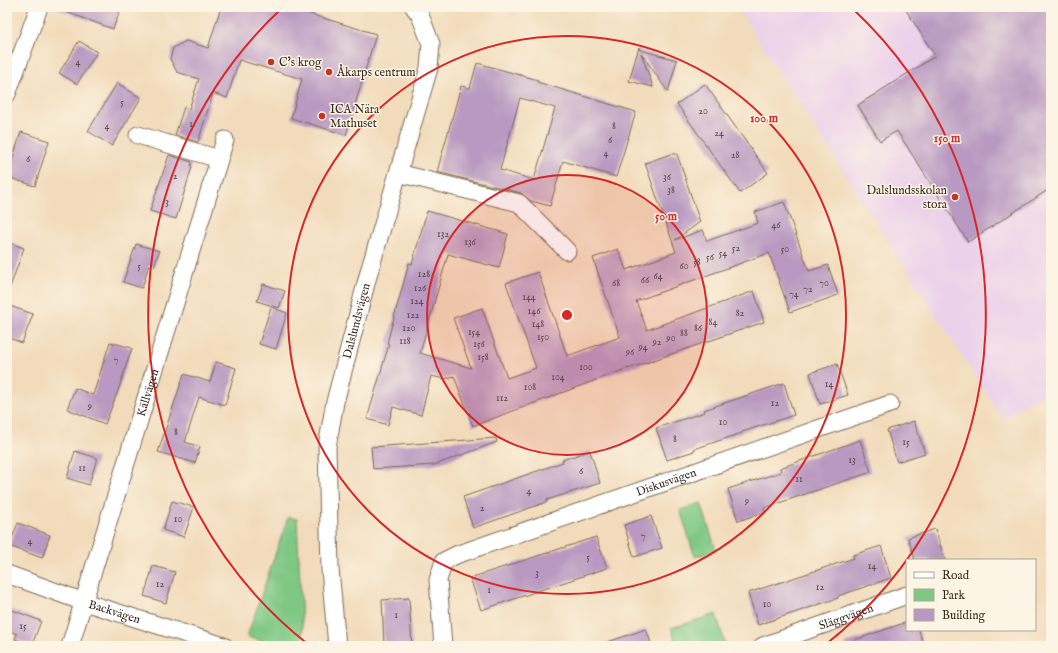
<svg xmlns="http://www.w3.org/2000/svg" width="1058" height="653" viewBox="0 0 1058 653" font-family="'IM FELL English',serif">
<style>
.built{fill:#ecd1ea}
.green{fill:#7fc884;stroke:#5d7951}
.building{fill:#b999c1;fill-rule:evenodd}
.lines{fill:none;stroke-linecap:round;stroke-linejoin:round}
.street-casing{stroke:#7b6855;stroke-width:19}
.street{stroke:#fff;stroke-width:17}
.ring{fill:none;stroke:#d62828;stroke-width:2}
.poi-dot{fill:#c8321e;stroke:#fcf5e5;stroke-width:1.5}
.labels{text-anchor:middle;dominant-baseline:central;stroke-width:3;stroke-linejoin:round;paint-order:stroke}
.number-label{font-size:10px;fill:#5a4647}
.poi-label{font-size:12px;fill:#3b2a1e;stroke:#fcf5e5;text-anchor:start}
.street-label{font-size:12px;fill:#3b2a1e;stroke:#fcf5e5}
.centre{fill:#d62828;stroke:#fcf5e5;stroke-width:2}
.ring-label{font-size:12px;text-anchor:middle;font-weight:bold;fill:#d62828;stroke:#fcf5e5;stroke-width:3;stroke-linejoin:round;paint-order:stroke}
</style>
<rect width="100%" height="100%" fill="#fcf5e5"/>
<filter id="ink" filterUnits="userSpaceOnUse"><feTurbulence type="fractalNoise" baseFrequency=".025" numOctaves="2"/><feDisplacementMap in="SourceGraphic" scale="8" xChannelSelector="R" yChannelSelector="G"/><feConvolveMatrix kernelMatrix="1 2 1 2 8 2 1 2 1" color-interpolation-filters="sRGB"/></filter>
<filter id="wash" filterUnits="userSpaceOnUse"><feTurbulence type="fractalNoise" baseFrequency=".012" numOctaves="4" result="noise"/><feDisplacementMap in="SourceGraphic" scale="16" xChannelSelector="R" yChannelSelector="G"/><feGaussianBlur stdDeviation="0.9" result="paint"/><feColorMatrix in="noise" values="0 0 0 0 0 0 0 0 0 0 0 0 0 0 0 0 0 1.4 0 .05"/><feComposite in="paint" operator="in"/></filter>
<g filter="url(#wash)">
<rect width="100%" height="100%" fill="#f2dbbb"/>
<path class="built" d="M 737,7 L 1051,7 L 1051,388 L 1003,419 Z"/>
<path class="green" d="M 701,503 L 716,550 L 695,557 L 680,510 Z
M 288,517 L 297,519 L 303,644 L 275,644 L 247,637 Z
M 716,614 L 725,643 L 715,646 L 677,646 L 671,628 Z"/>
<g id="blocks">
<path class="building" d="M 59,7 L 108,7 L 120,11 L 113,29 L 58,9 Z
M 221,7 L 304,7 L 303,12 L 376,34 L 346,135 L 291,118 L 302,79 L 239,60 L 227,98 L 213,93 L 198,142 L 175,135 L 184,107 L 189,109 L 199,79 L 177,72 L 170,59 L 173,48 L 186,41 L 208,48 Z
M 904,7 L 1051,7 L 1051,188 L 968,242 L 897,131 L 880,141 L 858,105 L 935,56 Z
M 79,41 L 97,52 L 77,84 L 59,73 Z
M 639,47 L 640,50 L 677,60 L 668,92 L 641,53 L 653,87 L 629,81 Z
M 477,63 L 538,80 L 537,82 L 636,112 L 616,177 L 563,161 L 550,206 L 531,201 L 521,193 L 437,172 L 461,86 L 470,88 ZM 520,98 L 555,108 L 534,180 L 500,170 Z
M 117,83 L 141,98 L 112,146 L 88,131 Z
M 705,84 L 768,173 L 740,193 L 677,104 Z
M 21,132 L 49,141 L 35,186 L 7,177 Z
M 671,154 L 677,154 L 700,222 L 675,240 L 703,230 L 707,241 L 758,223 L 755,212 L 784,202 L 809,271 L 828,265 L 838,295 L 790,312 L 769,253 L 636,301 L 647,330 L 754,291 L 764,322 L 628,369 L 628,368 L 473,426 L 454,376 L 445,379 L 431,376 L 421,415 L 393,407 L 388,425 L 367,419 L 389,344 L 387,343 L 409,263 L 412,264 L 427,211 L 508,234 L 499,268 L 448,254 L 420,353 L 471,368 L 453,318 L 482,308 L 507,378 L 536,368 L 506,283 L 538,272 L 567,356 L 620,337 L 593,258 L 618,249 L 626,270 L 676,252 L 645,163 Z
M 169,155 L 192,162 L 191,167 L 192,167 L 176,219 L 150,211 Z
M 7,242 L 24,248 L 9,290 L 7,290 Z
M 136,244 L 159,251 L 154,267 L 149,265 L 142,288 L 123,282 Z
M 263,284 L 285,291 L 279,308 L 257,301 Z
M 7,305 L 33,314 L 22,343 L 7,337 Z
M 271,307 L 287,313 L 276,349 L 259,344 Z
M 110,342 L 132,348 L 118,391 L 105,424 L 67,409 L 75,388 L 93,395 Z
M 216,362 L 236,368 L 225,405 L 199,397 L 185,442 L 200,447 L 195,463 L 158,452 L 184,374 L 210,382 Z
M 837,364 L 848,395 L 820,404 L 810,373 Z
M 784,383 L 794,415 L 742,432 L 742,433 L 694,449 L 694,451 L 667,460 L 656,428 L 705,412 L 704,410 Z
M 914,421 L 925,453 L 897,462 L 887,430 Z
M 496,438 L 497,442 L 434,465 L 373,469 L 371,447 Z
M 860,440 L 871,472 L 764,508 L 765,512 L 738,521 L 728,489 L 781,472 L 780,468 Z
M 75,451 L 97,458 L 89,485 L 67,478 Z
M 590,451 L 600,483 L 547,500 L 547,502 L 473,528 L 463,497 L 563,462 L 562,460 Z
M 172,501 L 194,507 L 184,537 L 163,530 Z
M 651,516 L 662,548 L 634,557 L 624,525 Z
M 18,523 L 50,535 L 42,558 L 9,546 Z
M 935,529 L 945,560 L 915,560 L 908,538 Z
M 596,537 L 607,568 L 481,610 L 470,578 Z
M 881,546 L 891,578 L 838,596 L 838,598 L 758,625 L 748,593 L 854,558 L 853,555 Z
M 153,566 L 175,572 L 166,603 L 144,596 Z
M 409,598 L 412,646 L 384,646 L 382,600 Z
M 7,608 L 41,621 L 32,645 L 15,639 L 17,634 L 7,630 Z
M 907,622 L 907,630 L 919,630 L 924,646 L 846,646 L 846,643 Z
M 646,629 L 652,646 L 605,646 L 605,643 Z"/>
</g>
</g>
<g filter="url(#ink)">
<use href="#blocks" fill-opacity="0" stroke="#7b6855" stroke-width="1"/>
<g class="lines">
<g class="street-casing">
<g id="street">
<path d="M 7,94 L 39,7"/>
<path d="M 138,135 L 219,159"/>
<path d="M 398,173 L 519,203 L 567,251"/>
<path id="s1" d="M 7,574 L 84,602 L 224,646"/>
<path id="s2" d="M 70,646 L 225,140"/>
<path id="s3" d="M 337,646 L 330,569 L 327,447 L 335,402 L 369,272 L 429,68 L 431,44 L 420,15 L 414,7"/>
<path id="s4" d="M 443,646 L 438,580 L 444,561 L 456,555 L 890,404"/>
<path id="s5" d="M 763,646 L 907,595"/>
</g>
</g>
<use href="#street" class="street"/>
</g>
</g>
<circle cx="567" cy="315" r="140" fill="#d62828" fill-opacity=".12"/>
<g class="ring">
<circle cx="567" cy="315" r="140"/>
<circle cx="567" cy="315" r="279"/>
<path d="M309 645A419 419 0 0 1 281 9M853 9A419 419 0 0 1 825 645"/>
</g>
<g class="poi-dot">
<circle cx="271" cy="62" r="4"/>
<circle cx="329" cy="72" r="4"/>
<circle cx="322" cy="116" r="4"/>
<circle cx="955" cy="197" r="4"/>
</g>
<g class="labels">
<g class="number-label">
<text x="78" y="62">4</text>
<text x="122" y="102">5</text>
<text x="703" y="111">20</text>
<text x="191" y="124">1</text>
<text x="107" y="126">4</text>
<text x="614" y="126">8</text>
<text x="719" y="133">24</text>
<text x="610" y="140">6</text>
<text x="606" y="153">4</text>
<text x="735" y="155">28</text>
<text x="28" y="159">6</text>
<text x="175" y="176">2</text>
<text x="667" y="177">36</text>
<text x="671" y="190">38</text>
<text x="167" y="202">3</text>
<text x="776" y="225">46</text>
<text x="443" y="234">132</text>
<text x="470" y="242">136</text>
<text x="736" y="248">52</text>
<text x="785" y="249">50</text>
<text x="723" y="253">54</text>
<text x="710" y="257">56</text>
<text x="697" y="262">58</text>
<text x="139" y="266">5</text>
<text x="684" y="266">60</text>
<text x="424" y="274">128</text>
<text x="658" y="276">64</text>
<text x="645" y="280">66</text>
<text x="616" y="283">68</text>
<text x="824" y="283">70</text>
<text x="420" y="288">126</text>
<text x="808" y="289">72</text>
<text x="794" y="294">74</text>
<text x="529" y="297">144</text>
<text x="417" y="301">124</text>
<text x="534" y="311">146</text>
<text x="740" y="313">82</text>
<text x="413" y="315">122</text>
<text x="713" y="322">84</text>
<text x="538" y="324">148</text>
<text x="409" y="328">120</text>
<text x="698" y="328">86</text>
<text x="474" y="332">154</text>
<text x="684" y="333">88</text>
<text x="543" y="337">150</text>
<text x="671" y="338">90</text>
<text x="405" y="341">118</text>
<text x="657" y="342">92</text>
<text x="479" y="344">156</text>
<text x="643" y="347">94</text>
<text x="630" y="352">96</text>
<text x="483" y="357">158</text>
<text x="116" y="360">7</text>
<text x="586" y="367">100</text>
<text x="558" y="377">104</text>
<text x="829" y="384">14</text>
<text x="530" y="387">108</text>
<text x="502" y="398">112</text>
<text x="775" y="403">12</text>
<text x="90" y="406">9</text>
<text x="723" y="422">10</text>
<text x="176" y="432">8</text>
<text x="675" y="439">8</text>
<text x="906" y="442">15</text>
<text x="852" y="460">13</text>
<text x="82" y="468">11</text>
<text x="581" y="471">6</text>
<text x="799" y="479">11</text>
<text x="529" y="491">4</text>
<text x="747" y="501">9</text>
<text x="482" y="508">2</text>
<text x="178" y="519">10</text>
<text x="643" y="536">7</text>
<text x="30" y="541">4</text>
<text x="588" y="557">5</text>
<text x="872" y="566">14</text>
<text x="537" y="573">3</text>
<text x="160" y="584">12</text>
<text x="820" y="587">12</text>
<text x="489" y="590">1</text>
<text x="767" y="604">10</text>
<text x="396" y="615">1</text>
<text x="23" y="626">15</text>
</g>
<g class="poi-label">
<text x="279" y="62">C's krog</text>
<text x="337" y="72">Åkarps centrum</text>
<text x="330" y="109">ICA Nära<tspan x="330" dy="14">Mathuset</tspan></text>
<text x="947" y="190" text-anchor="end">Dalslundsskolan<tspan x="947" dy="14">stora</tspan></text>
</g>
<g class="street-label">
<text stroke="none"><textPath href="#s3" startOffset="329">Dalslundsvägen</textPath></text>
<text stroke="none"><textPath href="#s2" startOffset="265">Källvägen</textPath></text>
<text stroke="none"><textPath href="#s4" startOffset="322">Diskusvägen</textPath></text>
<text stroke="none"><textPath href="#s1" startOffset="114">Backvägen</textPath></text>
<text stroke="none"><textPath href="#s5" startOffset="88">Släggvägen</textPath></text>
</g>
</g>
<circle cx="567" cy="315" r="6" class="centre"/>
<g class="ring-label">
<text x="764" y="122">100 m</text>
<text x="947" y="142">150 m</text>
<text x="666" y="220">50 m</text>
</g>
<rect width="1058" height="653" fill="none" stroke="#fcf5e5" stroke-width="24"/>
<rect x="906" y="559" width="130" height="72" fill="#fcf5e5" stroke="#afa495"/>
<rect x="914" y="572" width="20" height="6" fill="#ffffff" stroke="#afa495"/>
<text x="942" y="579" font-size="12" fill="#3b2a1e">Road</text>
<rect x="914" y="589" width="20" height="12" fill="#7fc884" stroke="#afa495"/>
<text x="942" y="599" font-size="12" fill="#3b2a1e">Park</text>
<rect x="914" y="609" width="20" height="12" fill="#b999c1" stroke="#afa495"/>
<text x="942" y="619" font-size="12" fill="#3b2a1e">Building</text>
</svg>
